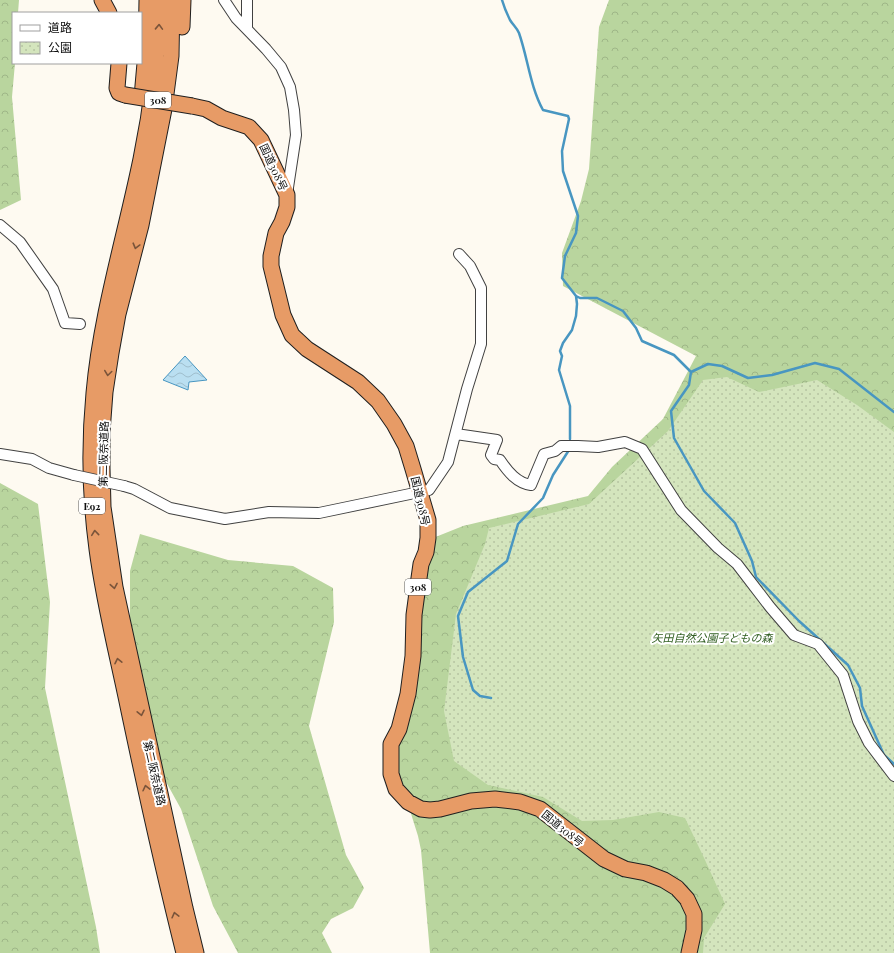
<svg xmlns="http://www.w3.org/2000/svg" width="894" height="953" viewBox="0 0 894 953" font-family="'Playfair Display','Noto Sans JP',serif">
<style>
.forest{fill:url(#forest-crowns)}
.park{fill:url(#park-dots)}
.water{fill:url(#water-waves);stroke:#4896c1}
.lines{fill:none;stroke-linecap:round;stroke-linejoin:round}
.stream{stroke:#4896c1;stroke-width:2.5}
.minor-casing{stroke:#414141;stroke-width:12}
.highway-casing{stroke:#1f1f1f;stroke-width:17}
.minor{stroke:#fff;stroke-width:10}
.highway{stroke:#e79b66;stroke-width:15}
.minor-bridge-casing{stroke:#414141;stroke-width:12;stroke-linecap:butt}
.highway-bridge-casing{stroke:#1f1f1f;stroke-width:17;stroke-linecap:butt}
.minor-bridge{stroke:#fff;stroke-width:10}
.highway-bridge{stroke:#e79b66;stroke-width:15}
.oneway{stroke:#7a543a}
.labels{text-anchor:middle;dominant-baseline:central;stroke-width:4;stroke-linejoin:round;paint-order:stroke}
.shield{fill:#fff;stroke:#565656;stroke-width:1}
.shield-label{font-size:10px;font-weight:bold;fill:#0e0e0e}
.street-label{font-size:11px;fill:#0e0e0e;stroke:#fff}
.park-label{font-size:11px;font-style:italic;fill:#336024;stroke:#fff}
</style>
<defs>
<pattern id="forest-crowns" width="20" height="18" patternUnits="userSpaceOnUse"><rect width="20" height="18" fill="#b9d59e"/><path d="M2 6a3 3 0 1 1 6 0M12 15a3 3 0 1 1 6 0" fill="none" stroke="#9eb687"/></pattern>
<pattern id="park-dots" width="8" height="8" patternUnits="userSpaceOnUse"><rect width="8" height="8" fill="#d4e5bd"/><path d="M2 2h.1M6 6h.1" fill="none" stroke="#b5c3a1" stroke-width="1.8" stroke-linecap="round"/></pattern>
<pattern id="water-waves" width="16" height="10" patternUnits="userSpaceOnUse"><rect width="16" height="10" fill="#badff1"/><path d="M0 5q4-4 8 0t8 0" fill="none" stroke="#9fbecd"/></pattern>
</defs>
<rect width="100%" height="100%" fill="#fefaf1"/>
<path class="forest" d="M 0,0 L 19,0 L 18,13 L 13,13 L 13,63 L 15,63 L 12,97 L 21,200 L 0,210 Z
M 609,0 L 894,0 L 894,953 L 430,953 L 421,850 L 418,836 L 397,769 L 408,643 L 433,538 L 463,526 L 588,496 L 612,467 L 663,419 L 696,356 L 563,286 L 562,253 L 581,201 L 589,169 L 599,27 Z
M 0,483 L 38,504 L 50,602 L 45,688 L 96,927 L 100,953 L 0,953 Z
M 140,534 L 228,560 L 293,566 L 333,588 L 334,622 L 309,726 L 346,855 L 364,888 L 353,908 L 331,919 L 322,933 L 332,953 L 238,953 L 213,906 L 181,809 L 155,762 L 130,630 L 130,571 Z"/>
<path class="park" d="M 727,377 L 759,392 L 817,380 L 857,405 L 894,432 L 894,953 L 703,953 L 704,938 L 725,904 L 705,860 L 685,818 L 659,812 L 613,820 L 582,821 L 543,797 L 488,785 L 454,761 L 444,711 L 456,614 L 485,544 L 489,528 L 589,504 L 668,431 L 703,380 Z"/>
<path class="water" d="M 185,356 L 207,380 L 189,382 L 188,390 L 163,380 Z"/>
<g class="lines">
<path class="stream" d="M 502,0 C 504,7 507,14 510,20 C 513,25 517,28 519,33 C 528,59 530,86 543,110 L 568,116 L 569,119 L 562,151 L 563,171 L 578,216 L 576,233 L 565,256 L 562,278 L 576,296 L 580,298 L 597,298 L 623,311 L 636,328 L 642,341 L 674,355 L 691,372 L 689,385 L 671,411 L 674,438 L 704,491 L 735,523 L 752,561 L 756,577 L 799,621 L 848,665 L 860,688 L 862,706 L 884,755 L 894,764
M 691,372 L 708,364 L 722,366 L 748,378 L 772,375 L 815,363 L 839,369 L 894,412
M 570,439 L 570,406 L 559,370 L 562,356 L 560,351 L 563,343 L 572,330 L 576,316 L 577,304 L 576,296
M 491,698 L 480,696 L 473,690 L 463,657 L 458,616 L 468,592 L 507,561 L 518,524 L 543,498 L 553,475 L 569,450"/>
<g class="minor-casing">
<path id="minor" d="M 224,0 L 236,18 L 266,49 L 281,67 L 290,87 L 294,110 L 296,135 L 287,194
M 247,0 L 247,29
M 0,225 L 20,242 L 53,289 L 65,323 L 80,324
M 456,434 L 497,440 L 491,455 L 494,459 L 500,460 C 508,472 517,483 531,485 L 544,454 L 555,451 L 561,446 L 578,446 L 598,447 L 625,442 L 642,449 L 681,510 L 718,548 L 737,564 L 770,607 L 794,635 L 818,644 L 843,675 L 858,721 L 869,743 L 894,776
M 0,454 L 32,459 L 49,468 L 74,475
M 124,486 L 134,489 L 170,508 L 225,519 L 269,512 L 319,513 L 429,490 L 448,462 L 467,389 L 481,344 L 481,288 L 470,266 L 459,254"/>
</g>
<g class="highway-casing">
<path id="highway" d="M 102,0 L 109,13
M 159,0 C 158,54 152,106 141,159 C 125,237 101,314 94,393 C 89,445 90,497 97,549 C 104,603 118,657 129,711 C 146,792 164,873 184,953
M 172,0 L 171,56 L 164,109 L 141,225 L 118,314 L 111,353 L 105,392 L 102,432 L 102,468 L 103,507 L 115,587 L 185,908 L 196,953
M 182,27 L 183,0
M 119,63 L 117,88 L 119,93 L 125,95
M 142,97 L 146,52 L 147,0
M 192,106 L 206,109 L 222,118 L 249,127 L 261,140 L 287,195 L 287,207 L 282,222 L 276,233 L 271,256 L 271,266 L 283,315 L 292,335 L 307,349 L 358,382 L 378,401 L 394,424 L 406,446 L 413,469 L 428,520 L 428,538 L 426,552 L 421,564 L 419,578 L 414,615 L 413,656 L 408,694 L 399,729 L 391,744 L 391,774 L 396,789 L 408,802 L 421,809 L 430,810 L 440,809 L 471,801 L 495,799 L 520,802 L 540,809 L 604,859 L 625,869 L 646,873 L 664,880 L 677,888 L 687,899 L 694,914 L 694,930 L 689,953"/>
</g>
<use href="#minor" class="minor"/>
<use href="#highway" class="highway"/>
<g class="minor-bridge-casing">
<path id="minor-bridge" d="M 74,475 L 124,486"/>
</g>
<g class="highway-bridge-casing">
<path id="highway-bridge" d="M 125,95 L 192,106"/>
</g>
<use href="#minor-bridge" class="minor-bridge"/>
<use href="#highway-bridge" class="highway-bridge"/>
</g>
<defs><path id="oneway-chevron" d="M-2-3.5L2.5 0L-2 3.5" fill="none" stroke-width="1.6" stroke-linecap="round" stroke-linejoin="round"/></defs>
<g class="oneway">
<use href="#oneway-chevron" transform="translate(159 27) rotate(-88)"/>
<use href="#oneway-chevron" transform="translate(136 246) rotate(105)"/>
<use href="#oneway-chevron" transform="translate(108 373) rotate(98)"/>
<use href="#oneway-chevron" transform="translate(95 533) rotate(-96)"/>
<use href="#oneway-chevron" transform="translate(114 586) rotate(80)"/>
<use href="#oneway-chevron" transform="translate(118 661) rotate(-102)"/>
<use href="#oneway-chevron" transform="translate(141 713) rotate(78)"/>
<use href="#oneway-chevron" transform="translate(146 788) rotate(-103)"/>
<use href="#oneway-chevron" transform="translate(175 915) rotate(-104)"/>
</g>
<g class="labels">
<g class="shield">
<rect x="145" y="92" width="26" height="16" rx="3"/>
<rect x="79" y="498" width="26" height="16" rx="3"/>
<rect x="405" y="579" width="26" height="16" rx="3"/>
</g>
<g class="shield-label">
<text x="158" y="100">308</text>
<text x="92" y="506">E92</text>
<text x="418" y="587">308</text>
</g>
<g class="street-label">
<text transform="translate(274 167) rotate(65)">国道308号</text>
<text transform="translate(103 454) rotate(-89)">第二阪奈道路</text>
<text transform="translate(421 501) rotate(77)">国道308号</text>
<text transform="translate(155 773) rotate(77)">第二阪奈道路</text>
<text transform="translate(563 828) rotate(39)">国道308号</text>
</g>
<g class="park-label">
<text x="712" y="637">矢田自然公園子どもの森</text>
</g>
</g>
<rect x="12" y="12" width="130" height="52" fill="#ffffff" stroke="#9f9f9f"/>
<rect x="20" y="25" width="20" height="6" fill="#ffffff" stroke="#9f9f9f"/>
<text x="48" y="32" font-size="12" fill="#0e0e0e">道路</text>
<rect x="20" y="42" width="20" height="12" fill="url(#park-dots)" stroke="#9f9f9f"/>
<text x="48" y="52" font-size="12" fill="#0e0e0e">公園</text>
</svg>
